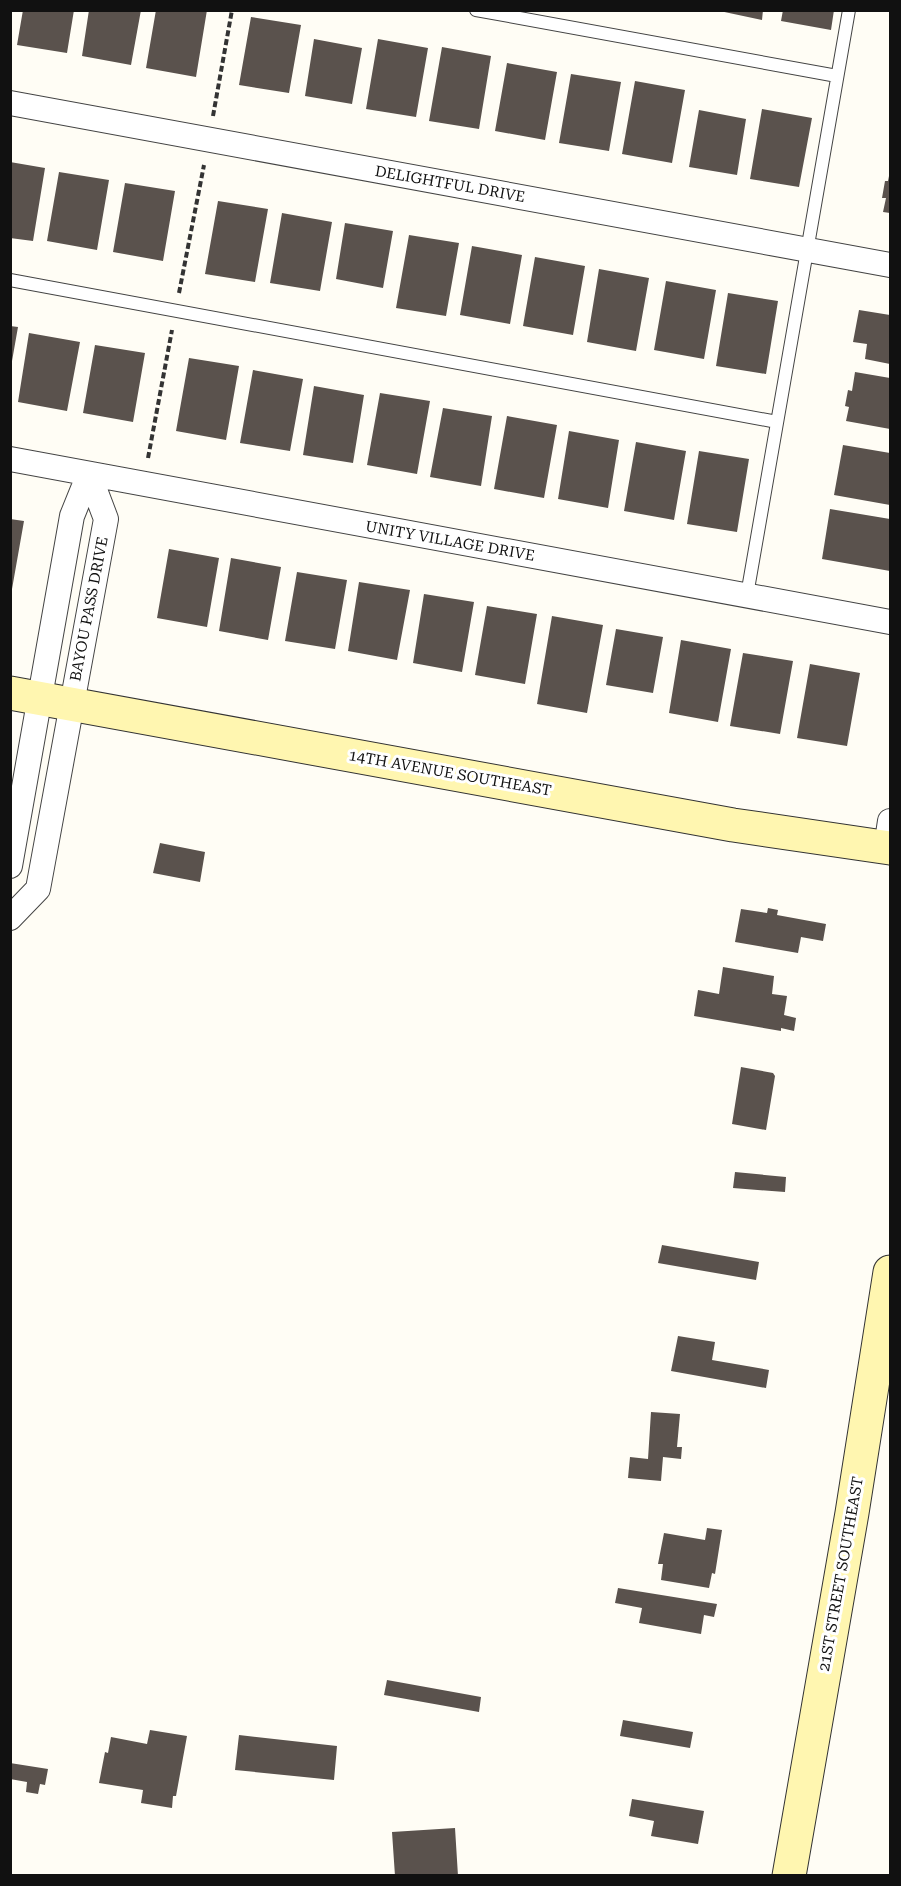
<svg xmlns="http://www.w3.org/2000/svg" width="901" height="1886" viewBox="0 0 901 1886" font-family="'Roboto Serif',serif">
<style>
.building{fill:#5a524d}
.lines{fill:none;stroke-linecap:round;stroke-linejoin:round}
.lane-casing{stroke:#444;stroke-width:14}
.street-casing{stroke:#444;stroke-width:26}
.secondary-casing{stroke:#333;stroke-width:35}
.path{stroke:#333;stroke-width:4;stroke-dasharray:6 3;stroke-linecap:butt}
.lane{stroke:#fff;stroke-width:12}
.street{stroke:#fff;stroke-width:24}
.secondary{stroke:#fff6b0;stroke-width:33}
.labels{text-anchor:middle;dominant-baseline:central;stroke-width:6;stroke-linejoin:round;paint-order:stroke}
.street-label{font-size:15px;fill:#111;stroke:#fff}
</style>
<rect width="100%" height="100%" fill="#fffdf5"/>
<path class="building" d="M 23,10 L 74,10 L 67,53 L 17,45 Z
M 89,10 L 141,10 L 131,65 L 82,56 Z
M 156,10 L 207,10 L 196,77 L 146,68 Z
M 715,10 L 763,10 L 762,20 Z
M 783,10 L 834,10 L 831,30 L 781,21 Z
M 251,17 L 301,25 L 289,93 L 239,85 Z
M 314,39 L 362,48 L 352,104 L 305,96 Z
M 378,39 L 428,48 L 416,117 L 366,109 Z
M 442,47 L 491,56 L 479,129 L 429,121 Z
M 507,63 L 557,72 L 545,140 L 495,131 Z
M 571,74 L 621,82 L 609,151 L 559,143 Z
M 635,81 L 685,90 L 672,163 L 622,154 Z
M 762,109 L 812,118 L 799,187 L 750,179 Z
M 699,110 L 746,119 L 737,175 L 689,167 Z
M 10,162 L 45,168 L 33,241 L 10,238 Z
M 59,172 L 109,180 L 97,250 L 47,241 Z
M 889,176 L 890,176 L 890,213 L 883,212 L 886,198 L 882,198 L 885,181 L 888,181 Z
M 125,183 L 175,191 L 163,261 L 113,252 Z
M 218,201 L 268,209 L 255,282 L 205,274 Z
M 282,213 L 332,222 L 320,291 L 270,283 Z
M 345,223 L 393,231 L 383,288 L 336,279 Z
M 409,235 L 459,243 L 446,316 L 396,308 Z
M 472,246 L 522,255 L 510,324 L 460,315 Z
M 535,257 L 585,266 L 573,335 L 523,326 Z
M 599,269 L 649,278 L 636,351 L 587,342 Z
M 666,281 L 716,290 L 704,359 L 654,350 Z
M 728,293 L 778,301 L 766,374 L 716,366 Z
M 859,310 L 890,315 L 890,364 L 865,359 L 867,344 L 853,342 Z
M 10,326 L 18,327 L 12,361 L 10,361 Z
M 29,333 L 80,342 L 67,411 L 18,402 Z
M 95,345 L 145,353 L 133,422 L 83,413 Z
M 189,358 L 239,366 L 226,440 L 176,431 Z
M 253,370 L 303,379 L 290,451 L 240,443 Z
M 855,372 L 890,378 L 890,429 L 846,421 L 849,407 L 845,406 L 848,390 L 852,391 Z
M 314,386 L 364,395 L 353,463 L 303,455 Z
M 380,393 L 430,401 L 417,474 L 367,465 Z
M 443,408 L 492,416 L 481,486 L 430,477 Z
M 507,416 L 557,425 L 544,498 L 494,489 Z
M 569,431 L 619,440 L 608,508 L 558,499 Z
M 636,442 L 686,451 L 674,520 L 624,511 Z
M 843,445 L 890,453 L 890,505 L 834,495 Z
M 699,451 L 749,459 L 737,532 L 687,524 Z
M 830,509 L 890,519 L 890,571 L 822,559 Z
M 10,519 L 24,521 L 12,589 L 10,589 Z
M 169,549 L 219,558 L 207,627 L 157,618 Z
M 231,558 L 281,567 L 268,640 L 219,631 Z
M 297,572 L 347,580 L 335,649 L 285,641 Z
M 359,582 L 410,590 L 397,660 L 348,651 Z
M 424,594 L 474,602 L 462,672 L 413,663 Z
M 487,606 L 537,614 L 525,684 L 475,675 Z
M 552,616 L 603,625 L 587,713 L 537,704 Z
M 616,629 L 663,637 L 653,693 L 606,685 Z
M 681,640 L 731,649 L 718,722 L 669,713 Z
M 743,653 L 793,661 L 780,734 L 730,726 Z
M 810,664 L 860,673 L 847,746 L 797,738 Z
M 160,843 L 205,852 L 200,882 L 153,873 Z
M 768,908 L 778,910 L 777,915 L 826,924 L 823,941 L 801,937 L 798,953 L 735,942 L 741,909 L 767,913 Z
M 723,967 L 774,976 L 772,994 L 787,996 L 784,1015 L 796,1018 L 794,1031 L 781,1028 L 781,1031 L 694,1016 L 698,990 L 719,994 Z
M 741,1067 L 773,1073 L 775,1076 L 766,1130 L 732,1124 Z
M 735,1172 L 786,1177 L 785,1192 L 733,1188 Z
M 662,1245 L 759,1262 L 756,1280 L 658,1263 Z
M 678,1336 L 715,1342 L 712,1360 L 769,1370 L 766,1388 L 671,1371 Z
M 651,1412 L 680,1414 L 677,1447 L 682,1447 L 681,1459 L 663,1457 L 661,1481 L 628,1478 L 630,1457 L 648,1459 Z
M 707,1528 L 722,1530 L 715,1574 L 712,1573 L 709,1588 L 661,1580 L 663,1564 L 658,1564 L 664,1533 L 705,1540 Z
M 618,1588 L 717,1604 L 714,1617 L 704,1615 L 701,1634 L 639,1623 L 642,1608 L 615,1603 Z
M 387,1680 L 481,1697 L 479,1712 L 384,1695 Z
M 623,1720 L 693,1732 L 690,1748 L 620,1736 Z
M 150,1730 L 187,1736 L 176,1796 L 173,1796 L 172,1808 L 141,1803 L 143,1790 L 99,1783 L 105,1752 L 108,1753 L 111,1737 L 147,1744 Z
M 239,1735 L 337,1746 L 334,1780 L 235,1770 Z
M 10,1763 L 48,1769 L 45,1785 L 40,1784 L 38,1794 L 26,1792 L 27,1782 L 10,1779 Z
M 632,1799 L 704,1811 L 698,1844 L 651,1836 L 654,1821 L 629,1816 Z
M 455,1828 L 458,1876 L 395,1876 L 392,1832 Z"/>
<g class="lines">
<g class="lane-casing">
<path id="lane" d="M 476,10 L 837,76
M 10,280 L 777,422
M 747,595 L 849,10"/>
</g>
<g class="street-casing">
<path id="street" d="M 10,103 L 890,265
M 10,459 L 890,622
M 886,847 L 890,821
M 10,866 L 72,516 L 89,474
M 10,918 L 38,889 L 106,519 L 89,474"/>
</g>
<g class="secondary-casing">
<path id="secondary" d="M 10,693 L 733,825 L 890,848
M 789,1876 L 852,1513 L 890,1272"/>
</g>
<path class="path" d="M 213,116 L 232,10
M 179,293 L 204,165
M 148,458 L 172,330"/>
<use href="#lane" class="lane"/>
<use href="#street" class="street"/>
<use href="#secondary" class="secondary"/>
</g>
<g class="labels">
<g class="street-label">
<text transform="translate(450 184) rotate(10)">DELIGHTFUL DRIVE</text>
<text transform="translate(450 541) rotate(10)">UNITY VILLAGE DRIVE</text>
<text transform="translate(89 609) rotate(-79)">BAYOU PASS DRIVE</text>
<text transform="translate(450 773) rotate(10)">14TH AVENUE SOUTHEAST</text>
<text transform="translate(841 1574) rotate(-80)">21ST STREET SOUTHEAST</text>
</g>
</g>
<rect width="901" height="1886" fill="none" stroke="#111111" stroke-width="24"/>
</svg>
